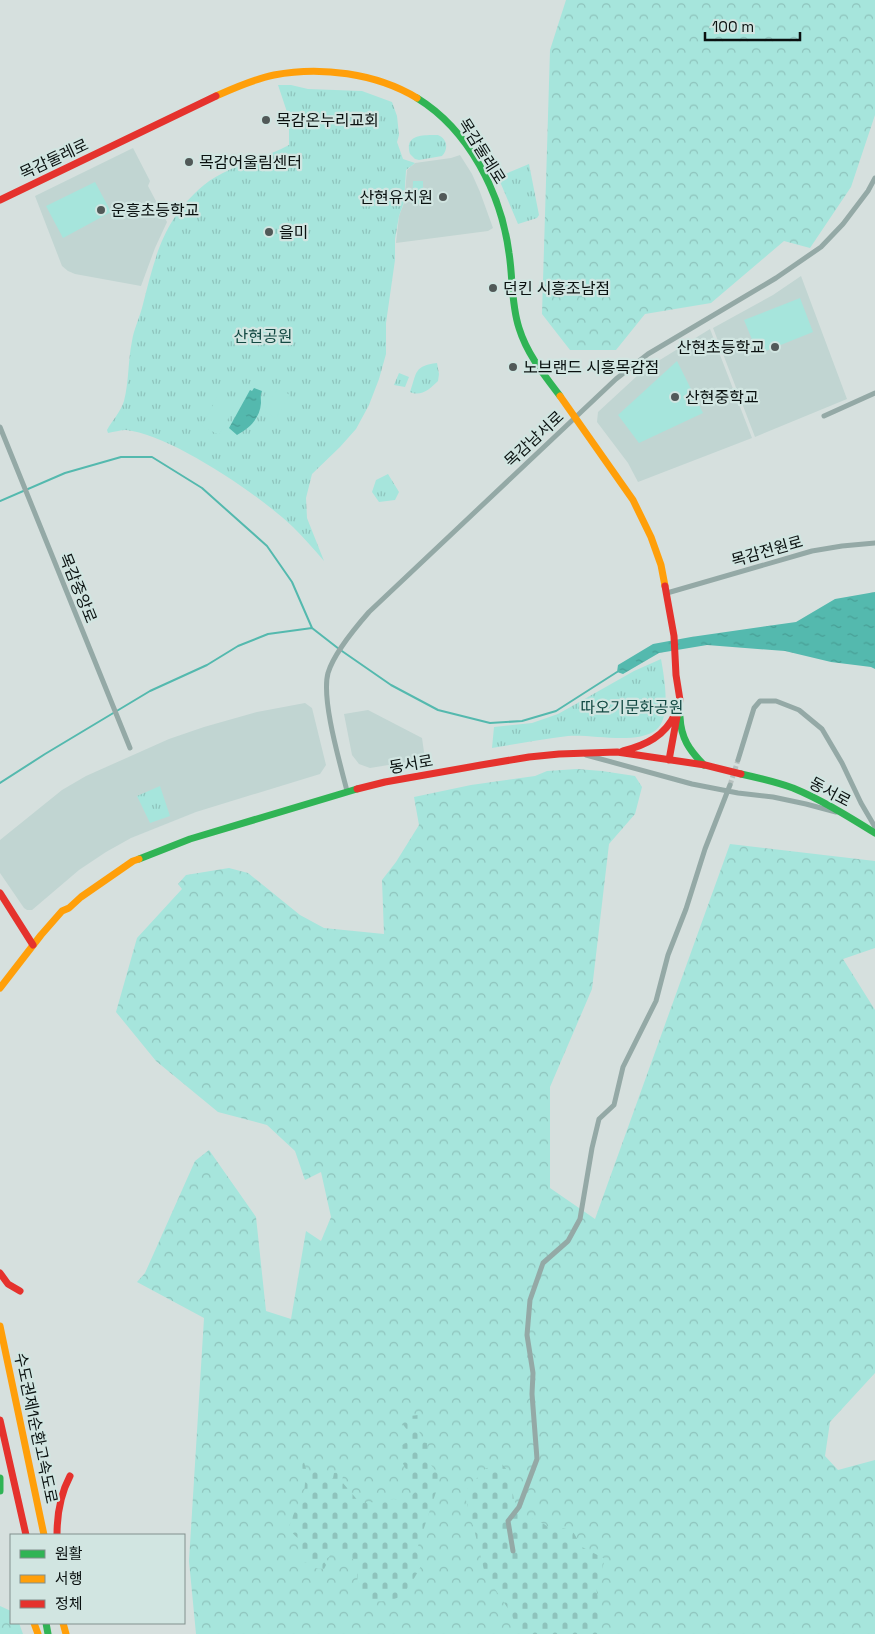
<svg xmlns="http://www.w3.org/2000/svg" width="875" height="1634" viewBox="0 0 875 1634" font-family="'Space Grotesk','Noto Sans KR',sans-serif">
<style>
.built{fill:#c1d5d2}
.grass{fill:url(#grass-tufts)}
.forest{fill:url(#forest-crowns)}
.cemetery{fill:url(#cemetery-stones)}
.pitch{fill:#a6e5dc}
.water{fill:url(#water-ripples)}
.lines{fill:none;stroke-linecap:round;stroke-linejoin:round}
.stream{stroke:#54b9ae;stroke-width:2}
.street-tunnel{stroke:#b7c1bf;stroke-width:5;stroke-dasharray:5 2.5;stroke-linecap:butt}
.street{stroke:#94a9a6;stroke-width:5}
.fast{stroke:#30b455;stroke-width:7}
.slow{stroke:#ff9f0a;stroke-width:7}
.jam{stroke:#e5322d;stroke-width:7}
.poi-dot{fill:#515958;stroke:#d1e5e1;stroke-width:2}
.labels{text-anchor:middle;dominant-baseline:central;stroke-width:4.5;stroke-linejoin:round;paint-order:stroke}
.poi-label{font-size:16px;fill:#0a1110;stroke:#d1e5e1;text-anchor:start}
.street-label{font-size:16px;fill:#0a1110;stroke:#d1e5e1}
.park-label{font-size:16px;fill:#134943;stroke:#d1e5e1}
</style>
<defs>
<pattern id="grass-tufts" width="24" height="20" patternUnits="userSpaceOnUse" patternTransform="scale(1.25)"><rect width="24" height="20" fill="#a6e5dc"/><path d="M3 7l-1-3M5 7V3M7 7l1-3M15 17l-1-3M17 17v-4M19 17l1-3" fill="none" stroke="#8ec3bc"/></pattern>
<pattern id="forest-crowns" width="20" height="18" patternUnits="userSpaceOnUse" patternTransform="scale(1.25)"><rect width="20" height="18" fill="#a6e5dc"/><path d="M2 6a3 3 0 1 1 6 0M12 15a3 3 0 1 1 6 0" fill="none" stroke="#8ec3bc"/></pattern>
<pattern id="cemetery-stones" width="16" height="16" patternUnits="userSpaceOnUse" patternTransform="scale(1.25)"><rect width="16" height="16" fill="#a6e5dc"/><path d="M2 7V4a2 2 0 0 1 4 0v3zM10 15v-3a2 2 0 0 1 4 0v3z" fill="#8ec3bc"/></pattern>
<pattern id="water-ripples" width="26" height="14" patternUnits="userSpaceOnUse" patternTransform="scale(1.25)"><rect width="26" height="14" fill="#54b9ae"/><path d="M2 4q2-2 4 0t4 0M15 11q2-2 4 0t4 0" fill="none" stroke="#489e95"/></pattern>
</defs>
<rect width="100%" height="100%" fill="#d6e0de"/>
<path class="built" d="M 133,148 L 150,181 L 148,186 L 167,222 L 155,248 L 141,286 L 75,274 L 68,271 L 62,266 L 35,196 Z
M 460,155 L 472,174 L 480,192 L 493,228 L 488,231 L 396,243 L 399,216 L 404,203 L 407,170 L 415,163 L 451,158 Z
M 801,276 L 847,399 L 755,437 L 713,328 L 773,295 Z
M 710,329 L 752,438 L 638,482 L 628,463 L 597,422 L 598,412 L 637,376 L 655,363 Z
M 305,703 L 312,708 L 326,765 L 320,774 L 196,812 L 131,838 L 106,852 L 79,870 L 32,910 L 27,910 L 24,908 L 0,873 L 0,840 L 62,790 L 86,776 L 169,739 L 204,727 L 257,712 Z
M 368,710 L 422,738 L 425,759 L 370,768 L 359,764 L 352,755 L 344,714 Z"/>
<path class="grass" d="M 278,85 L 291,85 L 308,89 L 362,91 L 392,102 L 397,116 L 399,135 L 397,142 L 403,159 L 415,163 L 406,170 L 404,202 L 399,216 L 395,239 L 395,260 L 386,323 L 386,354 L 379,379 L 369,405 L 356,429 L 340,447 L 312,474 L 306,498 L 307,518 L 324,561 C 314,549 304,538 293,527 C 261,496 170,434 126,430 C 120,430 114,432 108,433 L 107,430 C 112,421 121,411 124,401 C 129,382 128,360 132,341 C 134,329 139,319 142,308 C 155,258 162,220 204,185 C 229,165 262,160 289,145 L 289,118 Z
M 438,135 C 447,139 449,148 442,156 L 419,160 L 415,159 L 410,154 C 404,134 423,135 438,135 Z
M 529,164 L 539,215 L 537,218 L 518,224 L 498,177 Z
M 437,363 L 439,374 L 438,381 C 430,389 421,397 410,392 C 417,372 414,366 437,363 Z
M 399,373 L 409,377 L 405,387 L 394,385 Z
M 388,474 L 399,492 L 395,500 L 379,502 L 372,492 L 376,480 Z
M 661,659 C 664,676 672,718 656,730 C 636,745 593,734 568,736 C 543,739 517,744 492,748 L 494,727 L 532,723 L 558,714 L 634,671 Z
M 160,786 L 170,816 L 150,823 L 137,796 Z"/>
<path class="forest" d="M 566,0 L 875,0 L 875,115 L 851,187 L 810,248 L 784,241 L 711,303 L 645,314 L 616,350 L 570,350 L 542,314 L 550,50 Z
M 577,769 L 602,771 L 635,776 L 642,787 L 635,814 L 609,844 L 592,989 L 550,1087 L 550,1188 L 595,1219 L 730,844 L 875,861 L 875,948 L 843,959 L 875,1010 L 875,1373 L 830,1422 L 825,1456 L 838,1470 L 875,1460 L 875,1634 L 196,1634 L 189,1561 L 204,1318 L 137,1282 L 145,1273 L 195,1161 L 209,1150 L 256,1217 L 266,1311 L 291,1319 L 306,1231 L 321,1241 L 331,1217 L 321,1172 L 305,1180 L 295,1151 L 267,1125 L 218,1112 L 156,1061 L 116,1012 L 137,938 L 182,889 L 178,884 L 186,875 L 229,868 L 248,873 L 300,915 L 324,928 L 384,934 L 382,880 L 396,862 L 419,825 L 414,797 L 471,785 L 535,776 L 547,771 Z
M 0,1606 L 11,1611 L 11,1623 L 19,1623 L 23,1634 L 0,1634 Z"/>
<path class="cemetery" d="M 418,1415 L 423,1420 L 417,1428 L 421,1435 L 420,1441 L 427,1443 L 429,1454 L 426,1459 L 439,1475 L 438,1486 L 416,1552 L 423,1562 C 418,1572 407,1593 397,1598 C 387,1603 372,1601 361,1600 C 356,1587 358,1574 356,1561 L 338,1551 L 331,1553 L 329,1557 L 323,1560 L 326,1565 L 324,1569 L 314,1568 L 311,1564 L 300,1561 L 298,1552 L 302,1542 L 288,1529 L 296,1508 L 304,1495 L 305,1483 L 298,1457 L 302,1456 L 307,1472 L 319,1470 L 327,1472 L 325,1478 L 333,1478 L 334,1473 L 340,1472 L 343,1475 L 342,1482 L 360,1503 L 367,1503 L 394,1499 L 405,1502 L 415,1492 C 412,1478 405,1468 399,1456 L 402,1446 L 410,1440 L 408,1431 L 401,1422 L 410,1416 Z
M 500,1462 L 509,1472 L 514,1500 L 522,1514 L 544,1524 L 553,1531 L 561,1528 L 572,1530 L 582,1547 L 605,1559 L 596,1589 L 601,1607 L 598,1634 L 521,1634 L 509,1610 L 485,1574 L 475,1533 L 464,1493 L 485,1469 Z"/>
<path class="pitch" d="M 413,181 L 423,181 L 423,202 L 417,204 L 412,204 Z
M 95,182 L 111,212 L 63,238 L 46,206 Z
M 800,298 L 813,332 L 758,354 L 744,320 Z
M 677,361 L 703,413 L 639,443 L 618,415 Z
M 278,388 L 290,395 L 276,418 L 264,411 Z
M 217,397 L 235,406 L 219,435 L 202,426 Z"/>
<path class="water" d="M 254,388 L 262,391 C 260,396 261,398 261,403 C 260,418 250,428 237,435 L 229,428 L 250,390 L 252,391 Z
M 875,592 L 875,669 L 871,667 L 831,662 L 785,651 L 707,645 L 659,653 L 623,674 L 617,672 L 618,665 L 653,644 L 691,637 L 796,622 L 835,599 Z"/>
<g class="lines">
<path class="stream" d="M 0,501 L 65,473 L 121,457 L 152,457 L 202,488 L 267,546 L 292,582 L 312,628
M 0,783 L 45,754 L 150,691 L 207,665 L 238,646 L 268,634 L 312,628 L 339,649 L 391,685 L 438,710 L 490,723 L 522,721 L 556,711 L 617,672"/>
<path class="street-tunnel" d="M 730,785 L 738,760"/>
<path class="street" d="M 824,416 L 875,393
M 0,427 L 130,748
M 667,593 L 812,551 L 842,546 L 875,543
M 586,755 L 692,784 L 738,793 L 773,797 L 806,804 L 836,812
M 738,760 L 754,708 L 760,701 L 776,701 L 799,710 L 822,729 L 842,763 L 861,803 L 875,827
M 347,791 C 340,763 321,699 328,673 C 334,653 355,628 369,612 L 616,379 L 648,354 L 776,278 L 821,247 L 843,224 L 868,191 L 875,178
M 513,1551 L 508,1521 L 519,1507 L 537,1459 L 532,1394 L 533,1373 L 527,1335 L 530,1300 L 543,1263 L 568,1241 L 580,1219 L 592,1148 L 599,1119 L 614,1105 L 623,1067 L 656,1001 L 668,955 L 686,909 L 705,849 L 730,785"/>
<path class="fast" d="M 417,98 C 469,130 501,193 509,253 C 513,278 511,304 519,328 C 527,354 544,375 560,396
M 680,717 C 681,738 689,750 704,765
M 741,774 C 759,778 776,782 793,788 C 822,800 849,817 875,833
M 139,859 L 190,839 L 357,789
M 0,1478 L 0,1491
M 46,1623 L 48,1634"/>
<path class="slow" d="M 216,96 C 234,88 254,79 274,75 C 320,66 376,73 417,98
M 560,396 L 633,500 L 651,537 L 661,565 L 665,586
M 0,988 L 41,935 L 62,911 L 69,908 L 81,897 L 133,861 L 139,859
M 0,1326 L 44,1535
M 34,1623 L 38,1634
M 63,1623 L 66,1634"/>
<path class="jam" d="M 0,200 L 216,96
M 665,586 L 674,636 L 676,675 L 680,700 L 669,760
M 623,751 C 646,745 665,736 675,714
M 357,789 L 385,782 L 481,765 L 529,757 L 559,754 L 617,752 L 705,765 L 741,774
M 0,893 L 33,945
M 0,1273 L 8,1284 L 20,1291
M 0,1420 L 26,1535
M 57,1535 C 57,1514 60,1495 70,1476"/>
</g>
<g class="poi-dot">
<circle cx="266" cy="120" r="5"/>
<circle cx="189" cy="162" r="5"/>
<circle cx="443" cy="197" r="5"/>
<circle cx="101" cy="210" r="5"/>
<circle cx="269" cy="232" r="5"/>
<circle cx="493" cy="288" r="5"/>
<circle cx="775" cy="347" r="5"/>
<circle cx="513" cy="367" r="5"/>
<circle cx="675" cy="397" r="5"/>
</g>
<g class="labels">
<g class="poi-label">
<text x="276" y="120">목감온누리교회</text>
<text x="199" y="162">목감어울림센터</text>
<text x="433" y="197" text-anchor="end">산현유치원</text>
<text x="111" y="210">운흥초등학교</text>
<text x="279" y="232">을미</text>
<text x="503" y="288">던킨 시흥조남점</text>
<text x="765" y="347" text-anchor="end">산현초등학교</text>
<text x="523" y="367">노브랜드 시흥목감점</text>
<text x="685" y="397">산현중학교</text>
</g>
<g class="street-label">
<text transform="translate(482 151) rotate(58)">목감둘레로</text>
<text transform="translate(54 159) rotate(-25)">목감둘레로</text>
<text transform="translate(534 439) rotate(-43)">목감남서로</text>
<text transform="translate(767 551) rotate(-16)">목감전원로</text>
<text transform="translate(78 588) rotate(68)">목감중앙로</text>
<text transform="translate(411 764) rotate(-10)">동서로</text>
<text transform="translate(830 792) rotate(28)">동서로</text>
<text transform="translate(36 1428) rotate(78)">수도권제1순환고속도로</text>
</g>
<g class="park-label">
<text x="263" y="336">산현공원</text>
<text x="632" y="707">따오기문화공원</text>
</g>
</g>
<rect x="10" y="1534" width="175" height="90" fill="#d1e5e1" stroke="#81908d"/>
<rect x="20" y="1550" width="25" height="8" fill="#30b455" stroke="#81908d"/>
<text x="55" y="1559" font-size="15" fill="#0a1110">원활</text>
<rect x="20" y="1575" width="25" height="8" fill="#ff9f0a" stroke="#81908d"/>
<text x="55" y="1584" font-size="15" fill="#0a1110">서행</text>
<rect x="20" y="1600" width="25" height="8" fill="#e5322d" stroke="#81908d"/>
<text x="55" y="1609" font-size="15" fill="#0a1110">정체</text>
<path d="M705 32v8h95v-8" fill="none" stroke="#0a1110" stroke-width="2.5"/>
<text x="712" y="32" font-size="15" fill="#0a1110" stroke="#d1e5e1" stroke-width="4" paint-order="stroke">100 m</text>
</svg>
